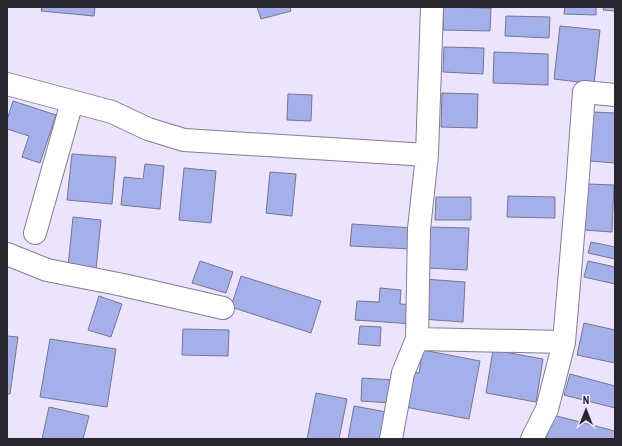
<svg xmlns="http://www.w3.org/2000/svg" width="622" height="446" viewBox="0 0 622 446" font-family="'Archivo Narrow',sans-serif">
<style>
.building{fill:#a5b0ea;stroke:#73788f}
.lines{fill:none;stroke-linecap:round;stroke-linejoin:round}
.minor-casing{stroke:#857c93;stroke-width:24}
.minor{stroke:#fff;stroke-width:22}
</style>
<rect width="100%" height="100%" fill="#ece3fc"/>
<path class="building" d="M 42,7 L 95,7 L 94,16 L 41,11 Z
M 257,7 L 290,7 L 291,11 L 261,19 Z
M 443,7 L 491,8 L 490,31 L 443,30 Z
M 565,7 L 596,7 L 596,15 L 564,14 Z
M 604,7 L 615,7 L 615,11 L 603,10 Z
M 506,16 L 550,17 L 549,38 L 505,36 Z
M 560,26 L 600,30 L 594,84 L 554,79 Z
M 444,47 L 484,48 L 483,74 L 443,72 Z
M 494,52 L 548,54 L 548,85 L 493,83 Z
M 442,93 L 478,94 L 477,128 L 441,127 Z
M 288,94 L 312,95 L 311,121 L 287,120 Z
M 13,101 L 56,115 L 40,163 L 22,157 L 29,136 L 7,129 L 7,120 Z
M 592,112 L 615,113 L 615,163 L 589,161 Z
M 72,154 L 116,157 L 112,204 L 67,200 Z
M 145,164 L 164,166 L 160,209 L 121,205 L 124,177 L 143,179 Z
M 184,168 L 216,171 L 211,223 L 179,220 Z
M 270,172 L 296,174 L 292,216 L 266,213 Z
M 587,184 L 614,185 L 612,232 L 584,230 Z
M 508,196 L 555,197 L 555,218 L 507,217 Z
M 436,197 L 471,197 L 471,220 L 435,220 Z
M 73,217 L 101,220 L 96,270 L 68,267 Z
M 352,224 L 413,228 L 411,249 L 350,246 Z
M 429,227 L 469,228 L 467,270 L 427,268 Z
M 591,242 L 615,247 L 615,259 L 588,253 Z
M 200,261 L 233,272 L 226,293 L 192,283 Z
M 588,261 L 615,267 L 615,284 L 584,277 Z
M 241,276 L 321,301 L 311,333 L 231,307 Z
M 424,279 L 465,282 L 463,322 L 422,319 Z
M 380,288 L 401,290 L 400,304 L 415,305 L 414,324 L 355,320 L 357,301 L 379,302 Z
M 99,296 L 122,304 L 111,337 L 88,330 Z
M 584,323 L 615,330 L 615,363 L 577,355 Z
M 360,326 L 381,327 L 380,346 L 358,344 Z
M 183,329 L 229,330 L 228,356 L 182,355 Z
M 7,336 L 18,337 L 10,394 L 7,394 Z
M 50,339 L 116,349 L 107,407 L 40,397 Z
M 423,350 L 480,361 L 469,419 L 405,407 L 412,372 L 419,373 Z
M 493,350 L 543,359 L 536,402 L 486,393 Z
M 570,374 L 615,386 L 615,408 L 564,395 Z
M 362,378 L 394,380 L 392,403 L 361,401 Z
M 316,393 L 347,399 L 339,439 L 307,439 Z
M 354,406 L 386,412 L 381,439 L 348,439 Z
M 49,407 L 89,416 L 83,439 L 42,439 Z
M 553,415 L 615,431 L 615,439 L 546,439 Z"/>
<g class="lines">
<g class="minor-casing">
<path id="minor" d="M 7,84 L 112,112 L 148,129 L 184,140 L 427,155 L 432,7
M 35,233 L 72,102
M 7,254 L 47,270 L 123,285 L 223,308
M 417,339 L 564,342
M 391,439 L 403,373 L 417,339 L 419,229 L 427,155
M 532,439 L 547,409 L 564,342 L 577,189 L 584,92 L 615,95"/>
</g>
<use href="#minor" class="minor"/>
</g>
<rect width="622" height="446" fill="none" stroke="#2a2630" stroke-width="16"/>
<g transform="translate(586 410)" stroke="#ece3fc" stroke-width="3" paint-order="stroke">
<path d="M0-3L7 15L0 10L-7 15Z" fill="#2a2630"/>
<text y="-6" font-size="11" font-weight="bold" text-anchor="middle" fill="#2a2630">N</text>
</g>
</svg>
